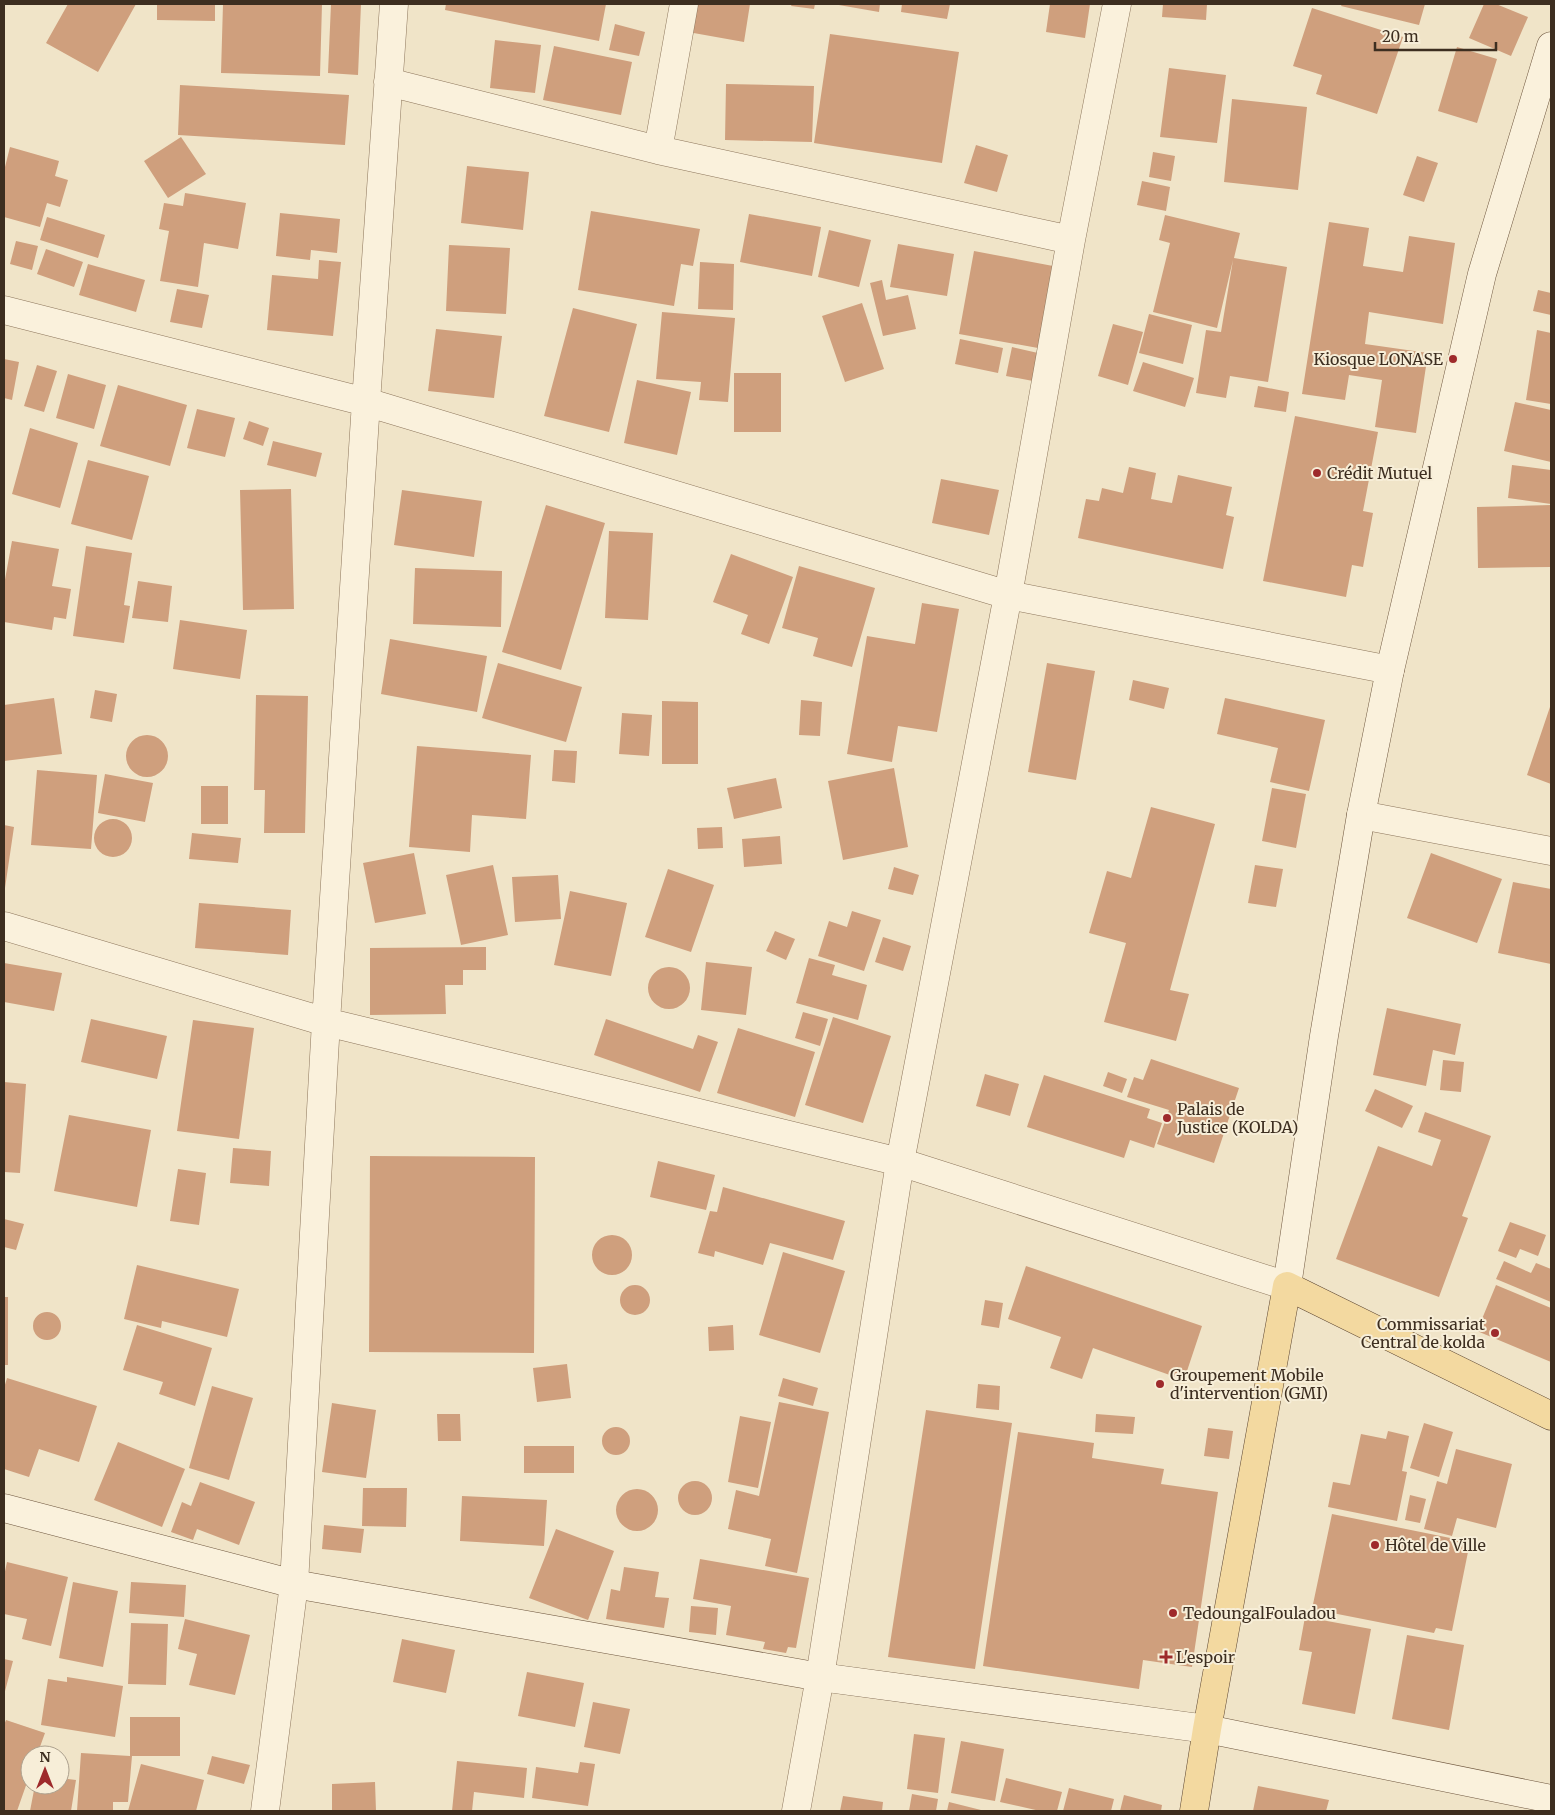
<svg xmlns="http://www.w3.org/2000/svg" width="1555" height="1815" viewBox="0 0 1555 1815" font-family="Merriweather,serif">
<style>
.building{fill:#cf9f7d}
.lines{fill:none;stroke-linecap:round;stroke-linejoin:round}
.minor-casing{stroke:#8d765c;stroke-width:29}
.secondary-casing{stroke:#6f573f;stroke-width:29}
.primary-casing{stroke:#5b4430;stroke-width:29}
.minor{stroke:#faf1dc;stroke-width:28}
.secondary{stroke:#faf1dc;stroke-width:28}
.primary{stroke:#f3d9a0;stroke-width:28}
.poi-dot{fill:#9e2a2b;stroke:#f7eed8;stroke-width:2}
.labels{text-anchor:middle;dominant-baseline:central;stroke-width:4;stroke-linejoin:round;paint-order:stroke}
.poi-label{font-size:16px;fill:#3d2e20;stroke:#f7eed8;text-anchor:start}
</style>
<rect width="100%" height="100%" fill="#f0e4c8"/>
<path class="building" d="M 68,4 L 136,4 L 98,72 L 46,43 Z
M 157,4 L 215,4 L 215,21 L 157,20 Z
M 223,4 L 322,4 L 320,76 L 221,73 Z
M 331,4 L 361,4 L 358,75 L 328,73 Z
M 446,4 L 606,4 L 599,41 L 445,10 Z
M 693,4 L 750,4 L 744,42 L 688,32 Z
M 792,4 L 815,4 L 814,9 L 791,6 Z
M 833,4 L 880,4 L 879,12 Z
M 902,4 L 950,4 L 947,19 L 901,12 Z
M 1050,4 L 1090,4 L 1085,38 L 1046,32 Z
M 1163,4 L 1207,4 L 1206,20 L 1162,17 Z
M 1342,4 L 1425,4 L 1419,25 L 1341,6 Z
M 1484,4 L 1496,4 L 1528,17 L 1511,56 L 1469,38 Z
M 1312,8 L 1403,37 L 1377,114 L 1316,94 L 1322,75 L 1293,66 Z
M 615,24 L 645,32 L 639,56 L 609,50 Z
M 830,34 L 959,52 L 942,163 L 814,143 Z
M 495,40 L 541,45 L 535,93 L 490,88 Z
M 554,46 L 632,62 L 621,115 L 543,100 Z
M 1457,47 L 1497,59 L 1477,123 L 1438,111 Z
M 1169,68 L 1226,75 L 1217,143 L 1160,137 Z
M 726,84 L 814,86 L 812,142 L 725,140 Z
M 180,85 L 349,95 L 345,145 L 178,135 Z
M 1232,99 L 1307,107 L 1298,190 L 1224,182 Z
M 181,137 L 206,174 L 168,198 L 144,161 Z
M 976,145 L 1008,155 L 997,192 L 964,183 Z
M 10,147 L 59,161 L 55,176 L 68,180 L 60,207 L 47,203 L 40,227 L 4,217 L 4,171 Z
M 1153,152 L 1175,156 L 1171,181 L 1149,177 Z
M 1417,156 L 1438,163 L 1424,202 L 1403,195 Z
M 467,166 L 529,172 L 523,230 L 461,223 Z
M 1142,181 L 1170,187 L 1166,211 L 1137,205 Z
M 185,193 L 246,203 L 238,249 L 204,243 L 198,287 L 160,281 L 169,231 L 159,229 L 164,203 L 183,206 Z
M 591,211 L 700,229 L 693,266 L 681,264 L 674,306 L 578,290 Z
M 280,213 L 340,219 L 337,253 L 311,250 L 310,260 L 276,256 Z
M 749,214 L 821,227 L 812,276 L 740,262 Z
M 1165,215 L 1240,233 L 1234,258 L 1287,267 L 1268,382 L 1230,376 L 1226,398 L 1196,393 L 1206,330 L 1221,332 L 1233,260 L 1217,328 L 1153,312 L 1170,243 L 1159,240 Z
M 47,217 L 105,235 L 98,258 L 40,240 Z
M 1329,222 L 1369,228 L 1363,266 L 1403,272 L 1409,236 L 1455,243 L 1443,324 L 1369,312 L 1365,344 L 1428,353 L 1416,433 L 1375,427 L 1382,380 L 1349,375 L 1345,400 L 1302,394 Z
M 829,230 L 871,240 L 859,287 L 818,277 Z
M 16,241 L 38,246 L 32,270 L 10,264 Z
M 898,244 L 954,254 L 947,296 L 890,287 Z
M 449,245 L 510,248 L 506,314 L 446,311 Z
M 46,249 L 83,262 L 74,287 L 37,274 Z
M 974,251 L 1053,266 L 1038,348 L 959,334 Z
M 319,260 L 341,262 L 333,336 L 267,330 L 272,275 L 318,279 Z
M 700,262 L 734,264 L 733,310 L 698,309 Z
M 88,264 L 145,280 L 136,312 L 79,295 Z
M 882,280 L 886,300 L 908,295 L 916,329 L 883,336 L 870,283 Z
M 177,289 L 209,295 L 202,328 L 170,322 Z
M 1538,290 L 1551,293 L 1551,315 L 1533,311 Z
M 862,303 L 884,369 L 845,382 L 822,316 Z
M 573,308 L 637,324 L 609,432 L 544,416 Z
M 662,312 L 735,318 L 728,402 L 699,400 L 701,382 L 656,379 Z
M 1149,314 L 1192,325 L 1183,364 L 1139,353 Z
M 1113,324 L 1143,332 L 1128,385 L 1098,376 Z
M 436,329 L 502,336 L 494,398 L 428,391 Z
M 1537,330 L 1551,333 L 1551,404 L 1526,400 Z
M 960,339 L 1003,348 L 998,373 L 955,364 Z
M 1012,347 L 1038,353 L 1033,381 L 1006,376 Z
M 4,359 L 19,362 L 12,400 L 4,398 Z
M 1143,362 L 1194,378 L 1185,407 L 1133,391 Z
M 37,365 L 57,371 L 44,412 L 24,406 Z
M 734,373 L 781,373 L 781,432 L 734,432 Z
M 68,374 L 106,385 L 94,429 L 56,418 Z
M 637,380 L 691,392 L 677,455 L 624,443 Z
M 118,385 L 187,405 L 170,466 L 100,446 Z
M 1258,386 L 1289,392 L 1286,412 L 1254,407 Z
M 1515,402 L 1551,410 L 1551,462 L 1504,451 Z
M 197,409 L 235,418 L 225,457 L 187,448 Z
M 1295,416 L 1378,432 L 1363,511 L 1373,513 L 1363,567 L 1352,565 L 1346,597 L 1263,581 Z
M 249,421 L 269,428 L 263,446 L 243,439 Z
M 30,428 L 78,443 L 60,508 L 12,494 Z
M 273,441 L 322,453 L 316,477 L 267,465 Z
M 88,460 L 149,476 L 132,540 L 71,524 Z
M 1512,465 L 1551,470 L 1551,504 L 1508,498 Z
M 1129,467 L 1156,473 L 1151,499 L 1172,503 L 1178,475 L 1232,487 L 1226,515 L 1234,517 L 1223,569 L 1078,538 L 1086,499 L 1099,501 L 1102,488 L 1123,493 Z
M 941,479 L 999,490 L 989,535 L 932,523 Z
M 291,489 L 294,609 L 243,610 L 240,490 Z
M 402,490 L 482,501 L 474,557 L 394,545 Z
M 546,505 L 605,523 L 561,670 L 502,652 Z
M 1551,505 L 1551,567 L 1478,568 L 1477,507 Z
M 609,531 L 653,533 L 648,620 L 605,618 Z
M 12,541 L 59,549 L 52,586 L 71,589 L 66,619 L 54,617 L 52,630 L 4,622 L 4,585 Z
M 86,546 L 132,553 L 124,605 L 130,606 L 124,643 L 73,636 Z
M 731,554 L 793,577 L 769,644 L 741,634 L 748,615 L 713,602 Z
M 799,566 L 875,588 L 852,667 L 813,656 L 818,638 L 782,628 Z
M 415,568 L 502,571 L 501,627 L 413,624 Z
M 138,581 L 172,586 L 168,622 L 132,618 Z
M 922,603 L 959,609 L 937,732 L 898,726 L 892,762 L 847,754 L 867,636 L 915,644 Z
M 180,620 L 247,630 L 240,679 L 173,669 Z
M 390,639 L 487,656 L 477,712 L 381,694 Z
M 498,663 L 582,687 L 566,742 L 482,718 Z
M 1047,663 L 1095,671 L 1076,780 L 1028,772 Z
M 1133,680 L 1169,688 L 1164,709 L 1129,700 Z
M 95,690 L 117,694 L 112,722 L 90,718 Z
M 256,695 L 308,696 L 305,833 L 264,833 L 265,790 L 254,790 Z
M 54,698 L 62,754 L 4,761 L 4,705 Z
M 1225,698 L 1325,720 L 1309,791 L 1270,782 L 1278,748 L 1217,734 Z
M 801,700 L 822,702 L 820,736 L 799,735 Z
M 662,701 L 698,702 L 698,764 L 662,764 Z
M 1551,704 L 1551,784 L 1527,775 Z
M 622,713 L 652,715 L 649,756 L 619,754 Z
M126 756a21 21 0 1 1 42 0a21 21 0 1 1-42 0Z
M 417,746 L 531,755 L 526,819 L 472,815 L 470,852 L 409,847 Z
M 554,750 L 577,751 L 575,783 L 552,781 Z
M 894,768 L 908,847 L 843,860 L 828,781 Z
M 37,770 L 97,775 L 91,849 L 31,845 Z
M 105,774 L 153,783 L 145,822 L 98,813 Z
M 776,778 L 782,808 L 734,819 L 727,788 Z
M 201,786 L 228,786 L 228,824 L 201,824 Z
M 1272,788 L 1306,794 L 1296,848 L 1262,841 Z
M 1151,807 L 1215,824 L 1170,990 L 1189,994 L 1176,1041 L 1104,1022 L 1126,943 L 1089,933 L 1107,871 L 1131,878 Z
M94 838a19 19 0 1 1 38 0a19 19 0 1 1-38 0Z
M 4,825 L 14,827 L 5,888 L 4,888 Z
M 722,827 L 723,848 L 698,849 L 697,828 Z
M 192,833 L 241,838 L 238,863 L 189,859 Z
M 780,836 L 782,864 L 744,867 L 742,839 Z
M 414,853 L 426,914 L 375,923 L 363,863 Z
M 1431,853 L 1502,879 L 1477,943 L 1407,918 Z
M 493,865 L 508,935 L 461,945 L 446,875 Z
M 1255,865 L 1283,869 L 1276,907 L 1248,903 Z
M 894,867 L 919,875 L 913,895 L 888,889 Z
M 668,869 L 714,885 L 691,952 L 645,937 Z
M 558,875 L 561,919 L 515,922 L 512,877 Z
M 1513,882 L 1551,889 L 1551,964 L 1498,953 Z
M 570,891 L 627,903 L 611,976 L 554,965 Z
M 199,903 L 291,910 L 288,955 L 195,948 Z
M 852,911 L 881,920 L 864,971 L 818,956 L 829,921 L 847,927 Z
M 775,931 L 795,939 L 786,960 L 766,951 Z
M 883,937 L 911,946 L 903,971 L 875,962 Z
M 486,947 L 486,970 L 463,970 L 463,985 L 445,985 L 446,1014 L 370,1015 L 370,948 Z
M 809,958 L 835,965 L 832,975 L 867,985 L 858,1020 L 796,1003 Z
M 706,962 L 752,967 L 746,1015 L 701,1010 Z
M 4,963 L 62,973 L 54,1011 L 4,1002 Z
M648 988a21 21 0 1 1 42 0a21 21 0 1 1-42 0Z
M 1387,1008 L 1461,1024 L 1455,1055 L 1433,1050 L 1426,1086 L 1373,1075 Z
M 803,1012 L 828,1019 L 820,1046 L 795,1038 Z
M 833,1017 L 891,1036 L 863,1123 L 805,1105 Z
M 91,1019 L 167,1036 L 157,1079 L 81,1062 Z
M 606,1019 L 693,1049 L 698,1035 L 718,1042 L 700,1092 L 594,1055 Z
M 193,1020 L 254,1028 L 239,1139 L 177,1131 Z
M 738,1028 L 815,1052 L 795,1117 L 717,1093 Z
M 1151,1059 L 1239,1088 L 1214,1163 L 1157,1144 L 1169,1110 L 1127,1097 L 1134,1077 L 1143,1080 Z
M 1443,1060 L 1464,1062 L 1461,1092 L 1440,1090 Z
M 1108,1072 L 1127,1079 L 1122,1093 L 1103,1086 Z
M 985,1074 L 1019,1084 L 1010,1116 L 976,1106 Z
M 1044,1075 L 1150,1109 L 1147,1118 L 1162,1123 L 1154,1148 L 1130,1140 L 1124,1158 L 1027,1127 Z
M 4,1082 L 26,1084 L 20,1173 L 4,1172 Z
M 1375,1089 L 1413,1106 L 1402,1128 L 1365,1111 Z
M 1425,1112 L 1491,1136 L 1462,1216 L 1468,1218 L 1439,1297 L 1336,1259 L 1378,1146 L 1432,1166 L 1441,1140 L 1418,1132 Z
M 69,1115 L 151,1130 L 137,1207 L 54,1191 Z
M 233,1148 L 271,1151 L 269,1186 L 230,1183 Z
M 370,1156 L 535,1157 L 534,1353 L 369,1352 Z
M 658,1161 L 715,1175 L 706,1210 L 650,1197 Z
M 178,1169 L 206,1173 L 199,1225 L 170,1221 Z
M 723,1187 L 845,1221 L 833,1260 L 770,1243 L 763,1265 L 715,1251 L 714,1257 L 698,1253 L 710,1211 L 717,1212 Z
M 4,1219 L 24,1224 L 16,1250 L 4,1247 Z
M 1510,1222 L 1546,1235 L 1538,1256 L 1520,1249 L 1516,1258 L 1498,1251 Z
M592 1255a20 20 0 1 1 40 0a20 20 0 1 1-40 0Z
M 783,1252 L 845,1271 L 820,1353 L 759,1335 Z
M 1504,1261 L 1531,1273 L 1536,1263 L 1551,1269 L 1551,1302 L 1496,1279 Z
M 137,1265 L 239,1289 L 227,1337 L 162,1321 L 161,1328 L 124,1319 Z
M 1026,1266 L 1202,1326 L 1184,1380 L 1093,1348 L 1082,1379 L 1050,1368 L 1061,1337 L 1008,1319 Z
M 1496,1285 L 1551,1308 L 1551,1362 L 1477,1331 Z
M620 1300a15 15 0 1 1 30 0a15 15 0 1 1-30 0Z
M 4,1297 L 8,1297 L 8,1365 L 4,1365 Z
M 985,1300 L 1003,1303 L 999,1328 L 981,1325 Z
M33 1326a14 14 0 1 1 28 0a14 14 0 1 1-28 0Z
M 137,1325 L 212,1348 L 195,1406 L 159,1394 L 163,1382 L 123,1370 Z
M 733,1325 L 734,1350 L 709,1351 L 708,1327 Z
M 567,1364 L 571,1398 L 537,1402 L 533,1368 Z
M 7,1378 L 97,1406 L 79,1462 L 39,1449 L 29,1477 L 4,1469 L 4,1388 Z
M 783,1378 L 818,1388 L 813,1406 L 778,1396 Z
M 978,1384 L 1000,1386 L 999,1410 L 976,1408 Z
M 212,1386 L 253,1398 L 229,1480 L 189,1468 Z
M 779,1402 L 829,1412 L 797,1573 L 765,1566 L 771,1539 L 728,1529 L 736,1490 L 759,1496 Z
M 332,1403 L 376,1410 L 366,1478 L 322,1472 Z
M 926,1410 L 1012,1423 L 975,1669 L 888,1657 Z
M 437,1414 L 460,1414 L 461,1441 L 438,1441 Z
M 1096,1414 L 1135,1417 L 1133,1434 L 1095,1432 Z
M 740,1416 L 771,1422 L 758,1488 L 728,1482 Z
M 1424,1423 L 1453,1432 L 1439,1477 L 1410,1468 Z
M602 1441a14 14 0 1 1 28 0a14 14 0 1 1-28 0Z
M 1208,1428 L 1233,1431 L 1229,1459 L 1204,1456 Z
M 1388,1431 L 1409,1436 L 1402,1471 L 1407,1472 L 1397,1521 L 1328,1507 L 1333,1482 L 1350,1485 L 1361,1434 L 1386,1439 Z
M 1018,1432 L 1094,1443 L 1092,1458 L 1164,1469 L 1161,1484 L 1218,1492 L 1192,1667 L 1143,1660 L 1139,1689 L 983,1666 Z
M 118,1442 L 185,1469 L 162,1527 L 94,1500 Z
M 524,1446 L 574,1446 L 574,1473 L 524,1473 Z
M 1456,1449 L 1512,1464 L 1496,1528 L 1457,1518 L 1452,1536 L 1424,1529 L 1437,1481 L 1447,1484 Z
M678 1498a17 17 0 1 1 34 0a17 17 0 1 1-34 0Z
M 200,1482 L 255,1502 L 239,1545 L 197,1529 L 193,1540 L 171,1532 L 182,1502 L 191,1506 Z
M 363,1488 L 407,1488 L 406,1527 L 362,1526 Z
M616 1510a21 21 0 1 1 42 0a21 21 0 1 1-42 0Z
M 1410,1495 L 1426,1499 L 1420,1523 L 1405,1520 Z
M 462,1496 L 547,1500 L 544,1546 L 460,1541 Z
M 1332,1514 L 1470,1542 L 1452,1631 L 1436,1628 L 1434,1633 L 1312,1609 Z
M 324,1525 L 364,1529 L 361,1553 L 322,1549 Z
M 556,1529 L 614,1551 L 588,1620 L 529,1598 Z
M 700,1559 L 809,1578 L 796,1648 L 788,1647 L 786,1653 L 763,1649 L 765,1642 L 726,1635 L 731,1606 L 693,1599 Z
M 7,1562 L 68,1577 L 51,1646 L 22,1639 L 27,1619 L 4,1614 L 4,1576 Z
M 624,1567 L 659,1572 L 655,1597 L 669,1598 L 664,1628 L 606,1619 L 611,1589 L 620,1591 Z
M 73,1582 L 118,1591 L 103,1667 L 59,1658 Z
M 131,1582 L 186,1585 L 184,1617 L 129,1613 Z
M 691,1606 L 718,1608 L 716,1635 L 689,1632 Z
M 1305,1617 L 1371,1629 L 1355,1714 L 1302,1704 L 1312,1652 L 1299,1650 Z
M 185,1619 L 250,1635 L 235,1695 L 189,1685 L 197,1654 L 178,1649 Z
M 131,1623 L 168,1624 L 166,1685 L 128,1684 Z
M 1407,1635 L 1464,1645 L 1449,1730 L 1392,1719 Z
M 402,1639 L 455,1650 L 446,1693 L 393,1682 Z
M 4,1659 L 13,1661 L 4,1695 Z
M 527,1672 L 584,1683 L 575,1727 L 518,1716 Z
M 67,1677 L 123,1686 L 115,1737 L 41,1725 L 48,1679 L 67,1682 Z
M 593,1702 L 630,1709 L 620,1754 L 584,1747 Z
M 130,1717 L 180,1717 L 180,1756 L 132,1756 L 128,1802 L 113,1802 L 113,1811 L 77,1811 L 81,1753 L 130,1756 Z
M 6,1720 L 45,1733 L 37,1755 L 30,1755 L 30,1774 L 17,1811 L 4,1811 L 4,1725 Z
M 914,1734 L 945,1738 L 938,1793 L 907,1789 Z
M 961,1741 L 1004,1749 L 995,1801 L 951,1793 Z
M 212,1756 L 250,1765 L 244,1784 L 207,1774 Z
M 457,1761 L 527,1768 L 524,1798 L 474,1792 L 472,1811 L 452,1811 Z
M 580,1762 L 595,1764 L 588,1806 L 532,1798 L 536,1767 L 578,1773 Z
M 141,1764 L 204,1780 L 196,1811 L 128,1811 Z
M 60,1778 L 76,1780 L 71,1811 L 30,1811 L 35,1785 L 60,1785 Z
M 1006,1778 L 1062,1792 L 1057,1811 L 1040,1811 L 1000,1802 Z
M 375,1782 L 376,1811 L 332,1811 L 332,1784 Z
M 1258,1786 L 1329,1800 L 1326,1811 L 1253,1811 Z
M 1069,1788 L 1114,1799 L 1111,1811 L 1063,1811 Z
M 912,1794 L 938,1799 L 936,1811 L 909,1811 Z
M 1124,1795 L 1162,1805 L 1161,1811 L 1120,1811 Z
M 843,1796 L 883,1802 L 882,1811 L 840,1811 Z
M 949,1802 L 985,1811 L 947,1811 Z"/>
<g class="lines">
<g class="minor-casing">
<path id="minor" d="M 388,82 L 658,150 L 1071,240
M 658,150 L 684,4
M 4,310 L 366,402 L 1008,595 L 1390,670
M 1361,815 L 1551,851
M 4,926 L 326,1022 L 900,1162 L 1287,1286
M 265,1811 L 294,1584 L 326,1022 L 366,402 L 394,4
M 796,1811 L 820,1677 L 900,1162 L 1008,595 L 1071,240 L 1117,4"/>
</g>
<g class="secondary-casing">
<path id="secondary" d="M 1287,1286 L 1324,1036 L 1361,815 L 1390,670 L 1482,274 L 1551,46
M 4,1508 L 294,1584 L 820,1677 L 1207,1729 L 1551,1799"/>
</g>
<g class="primary-casing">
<path id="primary" d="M 1194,1811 L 1207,1729 L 1287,1286 L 1551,1416"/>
</g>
<use href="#minor" class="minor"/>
<use href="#secondary" class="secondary"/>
<use href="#primary" class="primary"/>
</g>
<g class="poi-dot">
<circle cx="1453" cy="359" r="5"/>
<circle cx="1317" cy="473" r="5"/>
<circle cx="1167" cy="1118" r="5"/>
<circle cx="1495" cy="1333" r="5"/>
<circle cx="1160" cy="1384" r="5"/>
<circle cx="1375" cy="1545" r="5"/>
<circle cx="1173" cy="1613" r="5"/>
<path d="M1163.5 1649.5h5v5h5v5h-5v5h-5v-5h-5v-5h5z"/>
</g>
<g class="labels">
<g class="poi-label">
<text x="1443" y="359" text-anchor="end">Kiosque LONASE</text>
<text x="1327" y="473">Crédit Mutuel</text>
<text x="1177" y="1109">Palais de<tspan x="1177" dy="18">Justice (KOLDA)</tspan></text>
<text x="1485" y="1324" text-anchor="end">Commissariat<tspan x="1485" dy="18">Central de kolda</tspan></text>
<text x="1170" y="1375">Groupement Mobile<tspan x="1170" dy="18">d'intervention (GMI)</tspan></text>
<text x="1385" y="1545">Hôtel de Ville</text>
<text x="1183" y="1613">TedoungalFouladou</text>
<text x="1176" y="1657">L'espoir</text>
</g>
</g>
<rect width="1555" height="1815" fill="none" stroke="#3d2e20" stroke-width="10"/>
<g transform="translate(45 1770)"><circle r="24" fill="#f7eed8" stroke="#ada18e"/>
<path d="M0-4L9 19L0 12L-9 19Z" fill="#9e2a2b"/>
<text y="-8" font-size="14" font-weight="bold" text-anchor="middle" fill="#3d2e20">N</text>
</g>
<path d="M1375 42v8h121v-8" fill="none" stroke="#3d2e20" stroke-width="2.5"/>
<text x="1382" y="42" font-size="15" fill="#3d2e20" stroke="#f7eed8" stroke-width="4" paint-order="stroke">20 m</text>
</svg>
